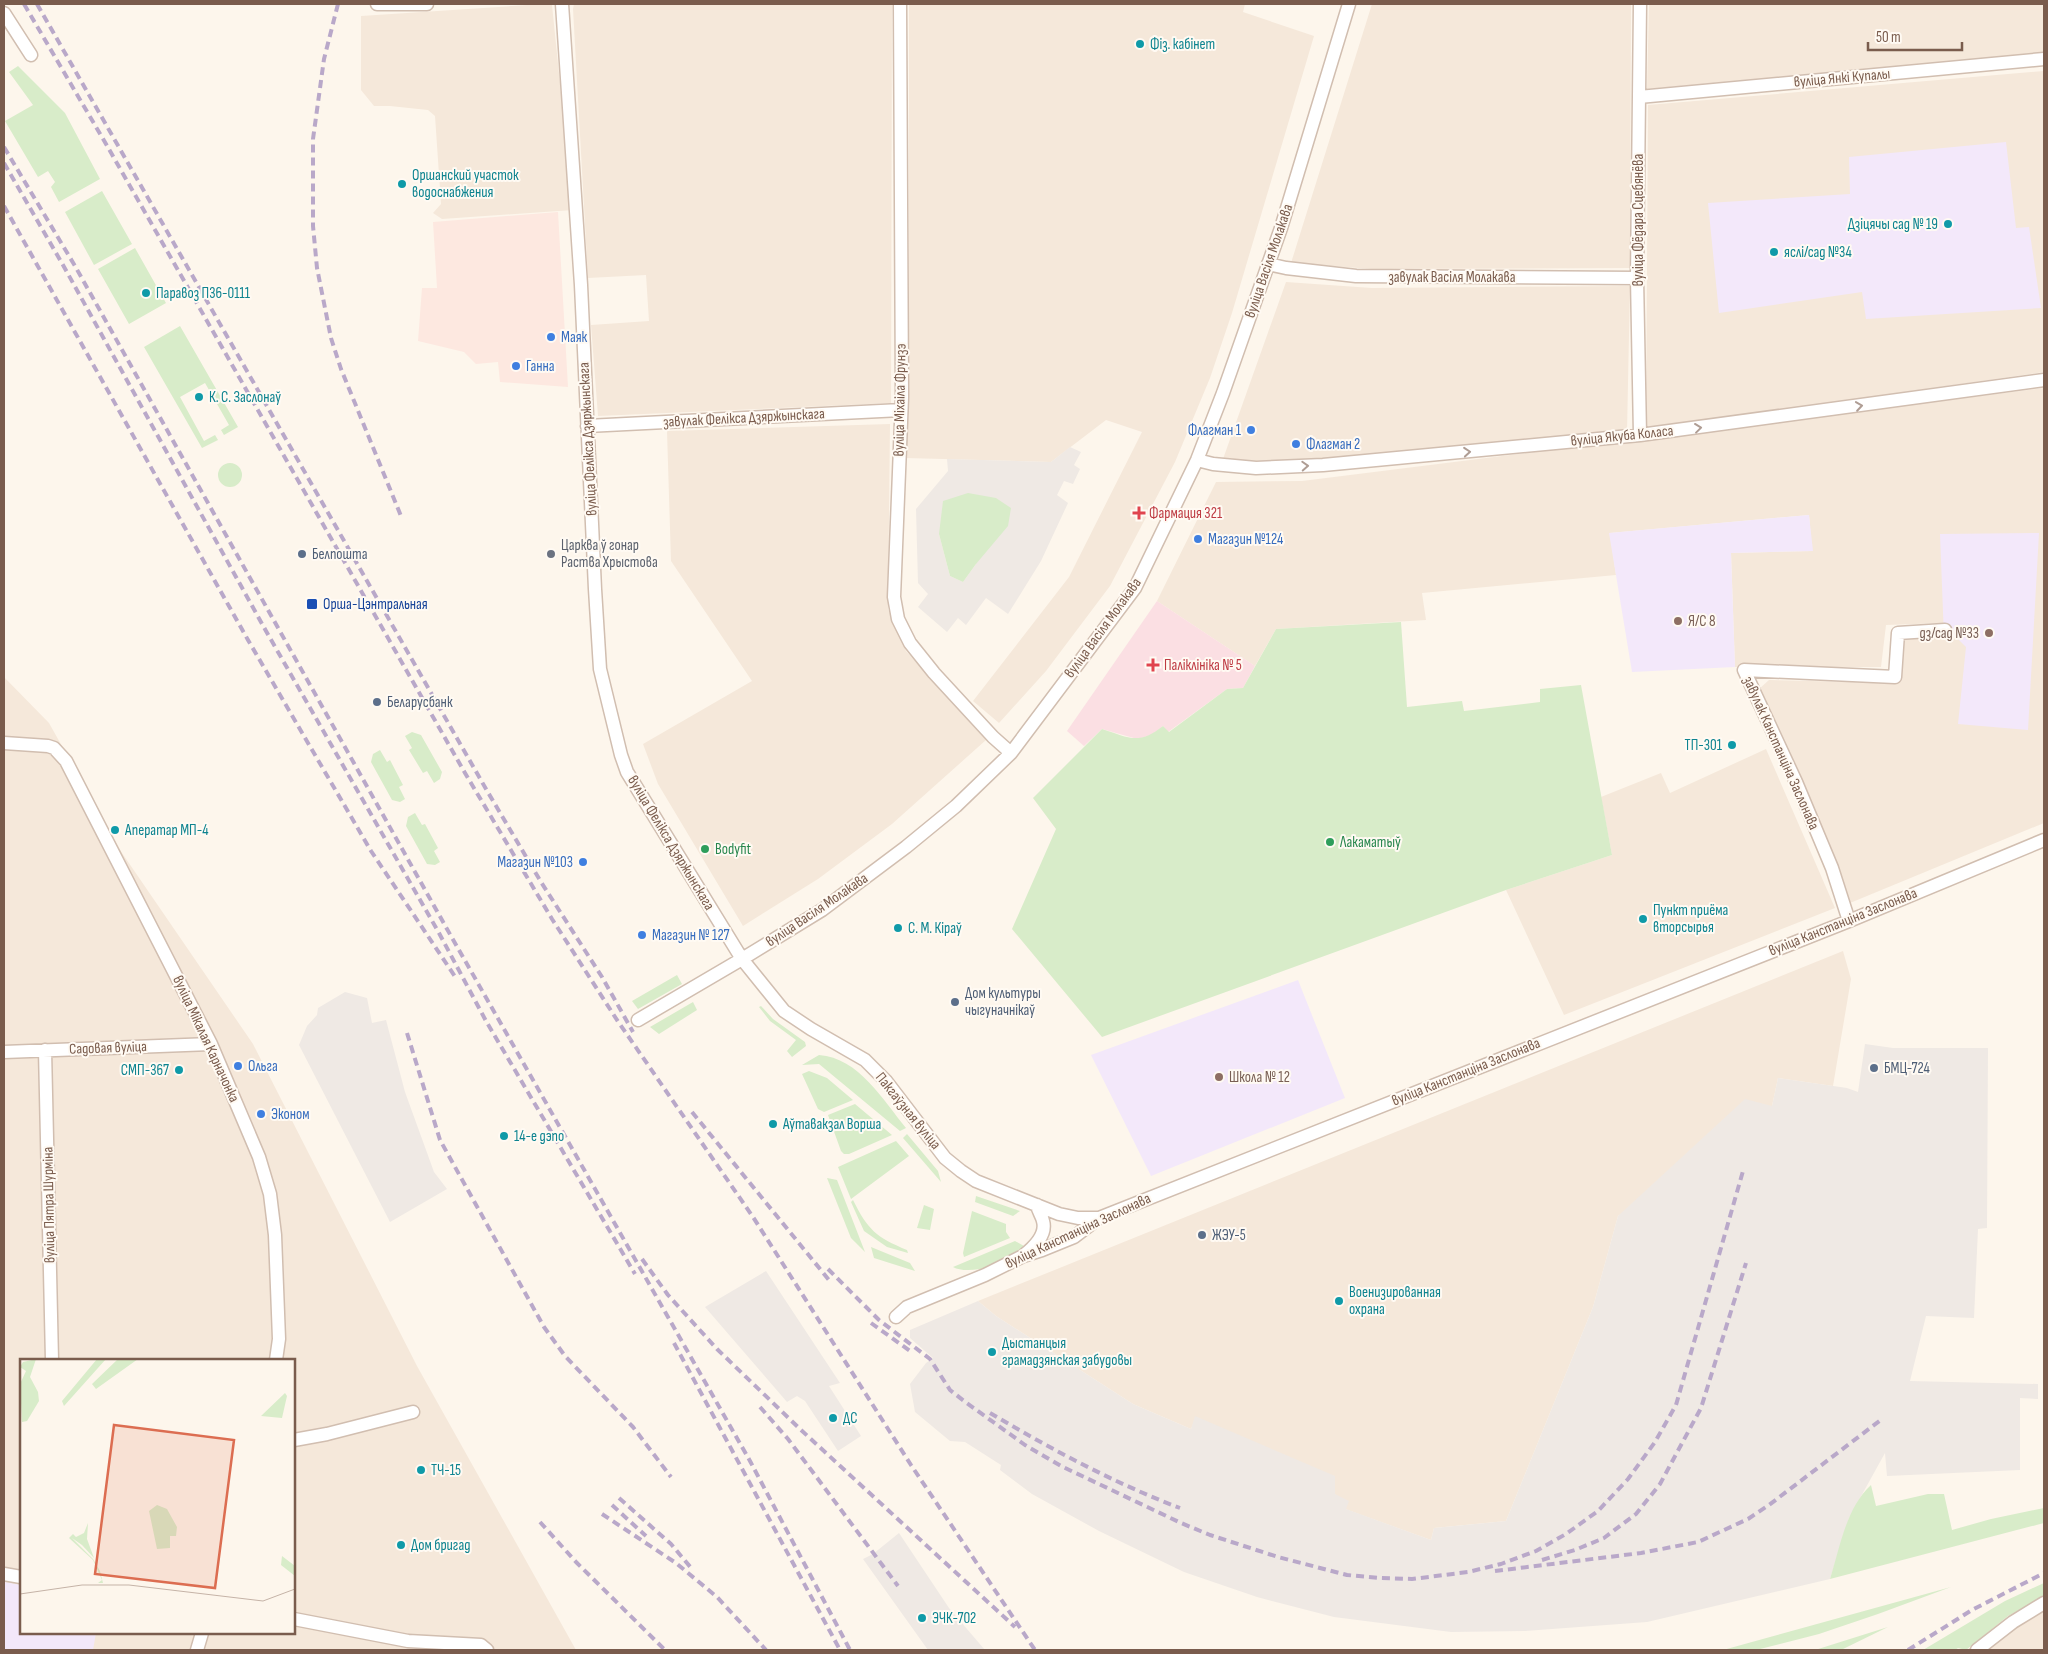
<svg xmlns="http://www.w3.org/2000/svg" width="2048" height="1654" viewBox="0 0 2048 1654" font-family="'Sofia Sans Condensed',sans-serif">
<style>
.residential{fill:#f5e8da;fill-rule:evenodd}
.commercial{fill:#fde8e0}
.industrial{fill:#efe9e4;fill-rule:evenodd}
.education{fill:#f3e8fa}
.medical{fill:#fbdfe3}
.green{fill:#d8ecc9}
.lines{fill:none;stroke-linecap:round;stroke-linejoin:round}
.minor-casing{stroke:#d1beb0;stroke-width:15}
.minor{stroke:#fff;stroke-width:12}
.rail{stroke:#b9a8c9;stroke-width:4;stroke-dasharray:8 5;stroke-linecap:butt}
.oneway{stroke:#af9d94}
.culture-dot{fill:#0f9aa8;stroke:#fffaf3;stroke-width:2}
.shop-dot{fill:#3f7fe0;stroke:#fffaf3;stroke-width:2}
.health-dot{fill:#e0444e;stroke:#fffaf3;stroke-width:2}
.service-dot{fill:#5c6f8a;stroke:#fffaf3;stroke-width:2}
.worship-dot{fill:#6b7280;stroke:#fffaf3;stroke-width:2}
.transit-dot{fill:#1a4fb4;stroke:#fffaf3;stroke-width:2}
.education-dot{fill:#8d6e63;stroke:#fffaf3;stroke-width:2}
.leisure-dot{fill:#2e9e5b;stroke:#fffaf3;stroke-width:2}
.labels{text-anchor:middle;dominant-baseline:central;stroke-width:4;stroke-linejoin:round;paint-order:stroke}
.culture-label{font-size:15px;fill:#0d838f;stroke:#fffaf3;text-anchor:start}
.street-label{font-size:15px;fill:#7a5c4d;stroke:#fffaf3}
.shop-label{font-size:15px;fill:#366cbe;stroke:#fffaf3;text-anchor:start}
.health-label{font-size:15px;fill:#be3a42;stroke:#fffaf3;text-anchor:start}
.worship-label{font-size:15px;fill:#5b616d;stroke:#fffaf3;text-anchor:start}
.service-label{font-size:15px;fill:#4e5e75;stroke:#fffaf3;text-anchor:start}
.transit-label{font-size:15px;fill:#164399;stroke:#fffaf3;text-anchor:start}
.education-label{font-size:15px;fill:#785e54;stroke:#fffaf3;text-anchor:start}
.leisure-label{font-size:15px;fill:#27864d;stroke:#fffaf3;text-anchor:start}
.inset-road{fill:none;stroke:#c5b3a7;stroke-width:1}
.view{fill:#dc6d51;fill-opacity:0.15;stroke:#dc6d51;stroke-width:2.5}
.inset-edge{fill:none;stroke:#7a5c4d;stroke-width:2.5}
</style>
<rect width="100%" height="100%" fill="#fdf6ec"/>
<path class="residential" d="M 574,4 L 892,4 L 891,403 L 598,416 L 591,325 L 649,321 L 646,275 L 588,278 L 573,9 Z
M 909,4 L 1245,4 L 1243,12 L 1314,36 L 1232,313 L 1210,378 L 1175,462 L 1110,586 L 1046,671 L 999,723 L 973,701 L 1069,577 L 1142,432 L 1106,420 L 1051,462 L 905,458 L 909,411 Z
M 1372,4 L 1631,4 L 1630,268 L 1372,269 L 1291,263 Z
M 1649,4 L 2044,4 L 2044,53 L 1647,89 Z
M 527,5 L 552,5 L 573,210 L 442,219 L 433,213 L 441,204 L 435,116 L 428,110 L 390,106 L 374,106 L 361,90 L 361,16 Z
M 2044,71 L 2044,372 L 1646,429 L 1648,105 Z
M 1286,282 L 1372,288 L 1630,286 L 1627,432 L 1341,460 L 1257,464 L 1223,459 Z
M 2044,388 L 2044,823 L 1850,903 L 1759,689 L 1769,680 L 1897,683 L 1903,638 L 1944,638 L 1944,623 L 1886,625 L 1881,667 L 1735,667 L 1731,553 L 1812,551 L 1809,515 L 1610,533 L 1616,575 L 1422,593 L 1426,620 L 1276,629 L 1255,666 L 1157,601 L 1216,482 L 1302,481 Z
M 890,424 L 888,609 L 906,651 L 986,740 L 892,824 L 818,879 L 743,926 L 658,784 L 643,744 L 752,681 L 671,561 L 667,431 Z
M 4,677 L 49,723 L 122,853 L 253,1044 L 417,1366 L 576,1650 L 4,1650 ZM 21,1360 L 294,1360 L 294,1633 L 21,1633 Z
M 1766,749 L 1835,908 L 1564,1015 L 1506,890 L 1612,855 L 1601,797 L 1661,773 L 1670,793 Z
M 1843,951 L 1851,979 L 1833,1086 L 1778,1078 L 1772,1106 L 1618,1216 L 1593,1307 L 1506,1521 L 1434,1528 L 1431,1540 L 1345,1509 L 1335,1494 L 1196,1417 L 1191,1429 L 1133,1404 L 996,1316 L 978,1301 Z
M 2044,1598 L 2044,1650 L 1967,1650 L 1985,1637 Z"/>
<path class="commercial" d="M 558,212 L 568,387 L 500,382 L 498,362 L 476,364 L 464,352 L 418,341 L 422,288 L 437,288 L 433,222 Z"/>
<path class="industrial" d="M 1070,447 L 1081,452 L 1074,465 L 1080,469 L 1073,484 L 1064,481 L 1057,495 L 1068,503 L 1041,561 L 1008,614 L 986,598 L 966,625 L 958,618 L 947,632 L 918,607 L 928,594 L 918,583 L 916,509 L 948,471 L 947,459 L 1051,462 ZM 939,534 L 976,564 L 963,582 L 950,576 Z
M 345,992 L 367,998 L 372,1023 L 386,1020 L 405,1092 L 434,1172 L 447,1189 L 390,1222 L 299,1045 L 307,1026 L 317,1015 L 318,1008 Z
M 1865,1044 L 1893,1048 L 1988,1048 L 1987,1228 L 1978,1229 L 1974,1318 L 1926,1316 L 1910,1381 L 2038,1384 L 2038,1399 L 2020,1398 L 2020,1470 L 1887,1476 L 1885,1453 L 1849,1518 L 1830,1579 L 1647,1622 L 1525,1631 L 1451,1632 L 1334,1617 L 1257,1597 L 1184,1572 L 1099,1531 L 1032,1494 L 1000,1470 L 1001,1465 L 965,1442 L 950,1441 L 915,1412 L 910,1384 L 926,1363 L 933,1358 L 910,1338 L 910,1330 L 978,1301 L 996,1316 L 1133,1404 L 1191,1429 L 1195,1416 L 1335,1476 L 1335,1494 L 1349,1501 L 1346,1509 L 1431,1540 L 1434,1528 L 1506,1521 L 1593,1307 L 1618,1216 L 1745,1099 L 1772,1106 L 1778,1078 L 1847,1088 L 1858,1092 Z
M 766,1271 L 840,1383 L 829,1386 L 861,1436 L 838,1451 L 805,1401 L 797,1396 L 787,1402 L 705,1307 Z
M 899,1533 L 949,1608 L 985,1650 L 928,1650 L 863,1559 L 873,1554 Z"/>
<path class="education" d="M 2006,142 L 2016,228 L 2029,227 L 2041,308 L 1866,319 L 1862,292 L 1719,313 L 1708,203 L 1850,194 L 1849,157 Z
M 1809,515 L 1813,551 L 1731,553 L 1735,667 L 1632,672 L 1609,533 Z
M 2039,533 L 2028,730 L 1958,724 L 1966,647 L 1956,637 L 1944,638 L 1940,534 Z
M 1298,980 L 1345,1098 L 1151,1176 L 1091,1055 Z
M 4,1582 L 21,1585 L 21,1633 L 96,1633 L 93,1650 L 4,1650 Z"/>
<path class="medical" d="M 1157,601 L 1255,666 L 1243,688 L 1227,689 L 1168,732 L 1163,726 L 1152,735 L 1137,739 L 1102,729 L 1084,746 L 1067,731 Z"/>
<path class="green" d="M 18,66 L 65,113 L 100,179 L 59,202 L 51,187 L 55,182 L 48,171 L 38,177 L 5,121 L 33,105 L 9,72 Z
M 102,191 L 132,244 L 94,265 L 65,212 Z
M 135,248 L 166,303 L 129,324 L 98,269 Z
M 180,326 L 238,427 L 224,435 L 221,430 L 229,425 L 205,383 L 180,397 L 204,441 L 215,435 L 218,440 L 202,448 L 144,347 Z
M218 475a12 12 0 1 1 24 0a12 12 0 1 1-24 0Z
M 968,493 L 996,498 L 1011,508 L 1008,526 L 976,564 L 963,582 L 950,576 L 939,534 L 943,501 Z
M 1401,622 L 1407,707 L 1462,701 L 1464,711 L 1540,702 L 1540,689 L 1581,685 L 1612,855 L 1506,890 L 1102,1037 L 1012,929 L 1056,829 L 1033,798 L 1102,729 C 1128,737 1138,746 1163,726 L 1169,732 L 1227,689 L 1243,688 L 1276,629 Z
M 412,732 L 421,735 L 442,772 L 440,779 L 434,783 L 427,771 L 423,773 L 409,750 L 412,748 L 405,736 Z
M 380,750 L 387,762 L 390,760 L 403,785 L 399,787 L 405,799 L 400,802 L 392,800 L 371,762 L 373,754 Z
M 415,813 L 422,825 L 425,824 L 438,848 L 434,851 L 440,862 L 435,865 L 427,864 L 406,826 L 408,817 Z
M 677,975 L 682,984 L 638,1009 L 632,1001 Z
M 693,1002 L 697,1010 L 659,1034 L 650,1027 Z
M 761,1006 L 773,1019 L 805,1042 L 806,1046 L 792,1057 L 787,1051 L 796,1040 L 770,1021 L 759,1007 Z
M 819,1055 C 859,1058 883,1100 906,1128 L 900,1131 L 819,1064 L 802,1065 Z
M 809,1071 L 827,1078 L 853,1100 L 824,1112 L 818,1109 L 802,1074 Z
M 855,1104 L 892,1135 L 849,1154 L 844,1154 L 841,1151 L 828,1115 Z
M 907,1134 L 938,1171 L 941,1182 L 903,1138 Z
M 896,1141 L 909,1156 L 851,1199 L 838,1167 Z
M 827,1178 L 837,1180 L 865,1252 L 851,1238 Z
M 976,1196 L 1020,1211 L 1013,1216 L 975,1202 Z
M 853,1200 C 868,1230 876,1237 907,1250 L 908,1253 L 887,1247 L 864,1231 L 851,1202 Z
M 924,1205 L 934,1209 L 930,1230 L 917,1228 Z
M 972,1211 L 1006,1224 L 1006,1232 L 1010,1238 L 964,1257 L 963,1253 Z
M 1015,1241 L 1024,1246 C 1020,1250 1017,1255 1013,1257 C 999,1266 967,1275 953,1267 Z
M 871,1247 L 910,1263 L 915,1271 L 874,1258 Z
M 1871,1485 L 1876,1506 L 1928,1494 L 1944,1494 L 1952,1530 L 1991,1519 L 2044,1508 L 2044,1523 L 1830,1579 C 1840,1547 1846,1508 1871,1485 Z
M 2044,1583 L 2044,1596 L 2008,1616 L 1966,1650 L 1958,1648 L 1955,1650 L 1923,1650 L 2005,1601 Z
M 1951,1587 L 1878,1614 L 1819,1634 L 1756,1650 L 1723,1650 Z
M 1888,1627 L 1841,1650 L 1815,1650 Z"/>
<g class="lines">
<g class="minor-casing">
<path id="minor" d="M 377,4 L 427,4
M 562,4 L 581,285 L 595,589 L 600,669 L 621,755 L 627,772 L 742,959 L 784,1011 L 811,1029 L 865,1060 L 886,1081 L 945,1158 L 961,1171 L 976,1181 L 1059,1214 L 1078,1218 L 1099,1218
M 900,4 L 902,397 L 894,597 L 898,619 L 910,643 L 934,673 L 993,737 L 1011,753
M 4,13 L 31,55
M 1639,97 L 2044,59
M 1268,264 L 1286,268 L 1356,276 L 1637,278
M 587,426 L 901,410
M 1640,435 L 1637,278 L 1640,4
M 1197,460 L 1213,464 L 1256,468 L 1323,465 L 1640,435 L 2044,380
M 4,743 L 48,746 L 54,748 L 66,761 L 211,1044 L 259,1157 L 270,1194 L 275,1235 L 279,1339 L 276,1360
M 1849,921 L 1832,868 L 1796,782 L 1744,670 L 1895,677 L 1898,633 L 1945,630
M 638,1020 L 742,959 L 822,910 L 906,847 L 956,806 L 1011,753 L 1135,588 L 1197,460 L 1223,393 L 1281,228 L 1349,4
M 45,1050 L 52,1360
M 4,1052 L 211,1044
M 1024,1255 C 1034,1247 1047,1235 1043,1221 C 1042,1216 1038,1211 1037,1205
M 896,1317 L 907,1307 L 985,1275 L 1023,1256 L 1042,1250 L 1074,1237 L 1099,1218 L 1849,921 L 2044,840
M 294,1440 L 327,1434 L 413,1412
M 4,1574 L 21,1577
M 294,1619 L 408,1641 L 481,1645 L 487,1650
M 197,1650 L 202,1633
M 1977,1650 L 2013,1622 L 2044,1603"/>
</g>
<use href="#minor" class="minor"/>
<path class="rail" d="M 24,4 L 106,144 L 465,773 L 552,919 L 617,1020 L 753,1217 L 911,1465 L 1035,1650
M 37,4 L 486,789 L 541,882 L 602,977 L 633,1032
M 338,4 L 324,59 L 313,139 L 313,226 L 317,268 L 331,338 L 341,369 L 401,516
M 4,147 L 75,266 L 447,929 L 750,1461 L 850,1650
M 4,163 L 63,265 L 266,631 L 439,933 L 486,1021 L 635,1274
M 4,206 L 248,640 L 371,851 L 456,978
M 407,1033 L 440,1140 L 544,1327 L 565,1356 L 633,1427 L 671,1477
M 692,1112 L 829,1280
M 642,1259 L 668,1295 L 717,1349 L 800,1429 L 1015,1627
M 828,1269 L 879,1320 L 930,1359 L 950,1390 L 964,1401 L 1025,1445 L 1061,1466 L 1181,1523 L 1210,1535 L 1278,1557 L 1347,1575 L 1380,1578 L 1412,1579 L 1468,1572 L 1501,1564 L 1536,1551 L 1566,1534 L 1598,1511 L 1628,1479 L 1655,1442 L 1676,1405 L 1743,1171
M 871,1323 L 910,1351
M 674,1343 L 840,1650
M 760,1407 L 788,1439 L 898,1586
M 990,1413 C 1051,1449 1114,1483 1180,1508
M 619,1498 L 671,1544 L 692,1569
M 612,1505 L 646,1536
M 602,1514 L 676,1563 L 717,1597 L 766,1650
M 540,1522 L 576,1562 L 665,1650
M 1542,1560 L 1575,1550 L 1604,1538 L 1636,1514 L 1660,1484 L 1701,1408 L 1746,1263
M 1495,1571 L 1641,1553 L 1698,1542 L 1748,1519 L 1769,1505 L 1882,1419
M 1908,1650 L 1972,1610 L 2044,1573"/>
</g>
<defs><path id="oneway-chevron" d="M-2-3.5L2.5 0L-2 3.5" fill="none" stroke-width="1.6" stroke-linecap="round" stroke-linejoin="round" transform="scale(1.25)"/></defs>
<g class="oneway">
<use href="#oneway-chevron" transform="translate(1859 406) rotate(-8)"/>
<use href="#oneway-chevron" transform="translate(1698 428) rotate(-7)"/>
<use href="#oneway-chevron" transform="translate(1467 452) rotate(-5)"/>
<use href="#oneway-chevron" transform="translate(1305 466) rotate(-3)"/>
</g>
<g class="culture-dot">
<circle cx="1140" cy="44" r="5"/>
<circle cx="402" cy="184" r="5"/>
<circle cx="1948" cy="224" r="5"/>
<circle cx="1774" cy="252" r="5"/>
<circle cx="146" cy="293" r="5"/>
<circle cx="199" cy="397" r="5"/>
<circle cx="1732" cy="745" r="5"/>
<circle cx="115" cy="830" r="5"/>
<circle cx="1643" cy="919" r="5"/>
<circle cx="898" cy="928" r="5"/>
<circle cx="179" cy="1070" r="5"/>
<circle cx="773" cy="1124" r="5"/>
<circle cx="504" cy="1136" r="5"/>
<circle cx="1339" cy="1301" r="5"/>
<circle cx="992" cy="1352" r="5"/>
<circle cx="833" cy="1418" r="5"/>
<circle cx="421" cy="1470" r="5"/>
<circle cx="401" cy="1545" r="5"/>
<circle cx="922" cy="1618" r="5"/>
</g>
<g class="shop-dot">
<circle cx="551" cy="337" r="5"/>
<circle cx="516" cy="366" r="5"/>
<circle cx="1251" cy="430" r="5"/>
<circle cx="1296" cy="444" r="5"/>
<circle cx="1198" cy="539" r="5"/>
<circle cx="583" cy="862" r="5"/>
<circle cx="642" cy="935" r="5"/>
<circle cx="238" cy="1066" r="5"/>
<circle cx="261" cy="1114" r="5"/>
</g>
<g class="health-dot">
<path d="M1136.5 505.5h5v5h5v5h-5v5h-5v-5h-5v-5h5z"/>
<path d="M1150.5 657.5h5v5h5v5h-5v5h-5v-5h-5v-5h5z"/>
</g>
<g class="service-dot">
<circle cx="302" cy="554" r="5"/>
<circle cx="377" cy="702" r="5"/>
<circle cx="955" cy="1002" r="5"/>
<circle cx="1874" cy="1068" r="5"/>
<circle cx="1202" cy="1235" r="5"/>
</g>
<circle class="worship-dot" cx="551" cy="554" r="5"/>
<rect class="transit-dot" x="306" y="598" width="12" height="12" rx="2.5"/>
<g class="education-dot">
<circle cx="1678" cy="621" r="5"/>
<circle cx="1989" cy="633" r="5"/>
<circle cx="1219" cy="1077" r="5"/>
</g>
<g class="leisure-dot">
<circle cx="1330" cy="842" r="5"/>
<circle cx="705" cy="849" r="5"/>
</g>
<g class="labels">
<g class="culture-label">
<text x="1150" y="44">Фіз. кабінет</text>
<text x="412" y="175">Оршанский участок<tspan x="412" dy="17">водоснабжения</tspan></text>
<text x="1938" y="224" text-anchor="end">Дзіцячы сад № 19</text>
<text x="1784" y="252">яслі/сад №34</text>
<text x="156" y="293">Паравоз П36-0111</text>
<text x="209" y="397">К. С. Заслонаў</text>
<text x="1722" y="745" text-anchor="end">ТП-301</text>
<text x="125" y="830">Аператар МП-4</text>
<text x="1653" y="910">Пункт приёма<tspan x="1653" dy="17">вторсырья</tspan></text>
<text x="908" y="928">С. М. Кіраў</text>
<text x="169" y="1070" text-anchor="end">СМП-367</text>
<text x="783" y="1124">Аўтавакзал Ворша</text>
<text x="514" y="1136">14-е дэпо</text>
<text x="1349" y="1292">Военизированная<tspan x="1349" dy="17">охрана</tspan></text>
<text x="1002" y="1343">Дыстанцыя<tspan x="1002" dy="17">грамадзянская забудовы</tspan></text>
<text x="843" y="1418">ДС</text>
<text x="431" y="1470">ТЧ-15</text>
<text x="411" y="1545">Дом бригад</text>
<text x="932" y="1618">ЭЧК-702</text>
</g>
<g class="street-label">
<text transform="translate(1842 78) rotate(-5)">вуліца Янкі Купалы</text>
<text transform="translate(1638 220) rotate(-90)">вуліца Фёдара Сцебянёва</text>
<text transform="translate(1269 261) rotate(-71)">вуліца Васіля Молакава</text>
<text x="1452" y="277">завулак Васіля Молакава</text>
<text transform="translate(900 400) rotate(-89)">вуліца Міхаіла Фрунзэ</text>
<text transform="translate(744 418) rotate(-3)">завулак Фелікса Дзяржынскага</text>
<text transform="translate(1622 436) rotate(-6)">вуліца Якуба Коласа</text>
<text transform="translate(588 439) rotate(-93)">вуліца Фелікса Дзяржынскага</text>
<text transform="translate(1103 628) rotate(-54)">вуліца Васіля Молакава</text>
<text transform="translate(1781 753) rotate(66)">завулак Канстанціна Заслонава</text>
<text transform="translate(671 843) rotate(59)">вуліца Фелікса Дзяржынскага</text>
<text transform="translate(817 910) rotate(-34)">вуліца Васіля Молакава</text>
<text transform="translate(1843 922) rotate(-22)">вуліца Канстанціна Заслонава</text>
<text transform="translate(206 1039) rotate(65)">вуліца Мікалая Карначонка</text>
<text transform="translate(108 1048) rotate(-2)">Садовая вуліца</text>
<text transform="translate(1466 1072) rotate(-22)">вуліца Канстанціна Заслонава</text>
<text transform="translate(908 1111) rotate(51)">Пакгаўзная вуліца</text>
<text transform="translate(49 1205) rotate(-91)">вуліца Пятра Шурміна</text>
<text transform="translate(1078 1231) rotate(-25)">вуліца Канстанціна Заслонава</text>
</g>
<g class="shop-label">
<text x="561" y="337">Маяк</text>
<text x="526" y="366">Ганна</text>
<text x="1241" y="430" text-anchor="end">Флагман 1</text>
<text x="1306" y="444">Флагман 2</text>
<text x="1208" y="539">Магазин №124</text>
<text x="573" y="862" text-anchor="end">Магазин №103</text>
<text x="652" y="935">Магазин № 127</text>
<text x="248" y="1066">Ольга</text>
<text x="271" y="1114">Эконом</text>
</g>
<g class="health-label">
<text x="1149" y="513">Фармация 321</text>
<text x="1164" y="665">Паліклініка № 5</text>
</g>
<g class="worship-label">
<text x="561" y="545">Царква ў гонар<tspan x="561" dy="17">Раства Хрыстова</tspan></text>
</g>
<g class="service-label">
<text x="312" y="554">Белпошта</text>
<text x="387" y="702">Беларусбанк</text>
<text x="965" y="993">Дом культуры<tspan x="965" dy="17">чыгуначнікаў</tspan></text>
<text x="1884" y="1068">БМЦ-724</text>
<text x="1212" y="1235">ЖЭУ-5</text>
</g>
<g class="transit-label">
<text x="323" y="604">Орша-Цэнтральная</text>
</g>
<g class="education-label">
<text x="1688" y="621">Я/С 8</text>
<text x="1979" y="633" text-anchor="end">дз/сад №33</text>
<text x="1229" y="1077">Школа № 12</text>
</g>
<g class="leisure-label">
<text x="1340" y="842">Лакаматыў</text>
<text x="715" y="849">Bodyfit</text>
</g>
</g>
<g transform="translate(20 1359)">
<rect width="275" height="275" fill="#fdf6ec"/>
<path d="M 16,0 L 10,18 L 18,33 L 19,42 L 7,62 L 2,63 L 0,25 L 6,12 L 0,8 L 3,3 ZM 77,0 L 86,0 L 44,47 L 42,42 ZM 98,0 L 118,0 L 76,30 L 72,25 ZM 265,34 L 267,37 L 262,59 L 241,57 ZM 137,146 L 147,150 L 157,168 L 156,177 L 150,177 L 150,189 L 137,190 L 129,152 ZM 68,164 L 67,180 L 74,199 L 62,186 L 52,179 L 73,200 L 80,212 L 83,224 L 78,224 L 82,221 L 73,201 L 49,179 L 53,175 L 56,178 L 64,174 ZM 262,197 L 275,207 L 275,217 L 261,206 Z" fill="#d8ecc9"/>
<path class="inset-road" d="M 0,235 L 62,226 L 109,226 L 243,242 L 275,230"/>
<path class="view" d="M 94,66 L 214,81 L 195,229 L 75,215 Z"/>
<rect width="275" height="275" class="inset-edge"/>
</g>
<rect width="2048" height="1654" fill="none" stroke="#7a5c4d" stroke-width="10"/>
<path d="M1868 42v8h94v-8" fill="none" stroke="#7a5c4d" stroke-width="2.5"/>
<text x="1876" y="42" font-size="15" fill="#7a5c4d" stroke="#fffaf3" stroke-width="4" paint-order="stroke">50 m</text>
</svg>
